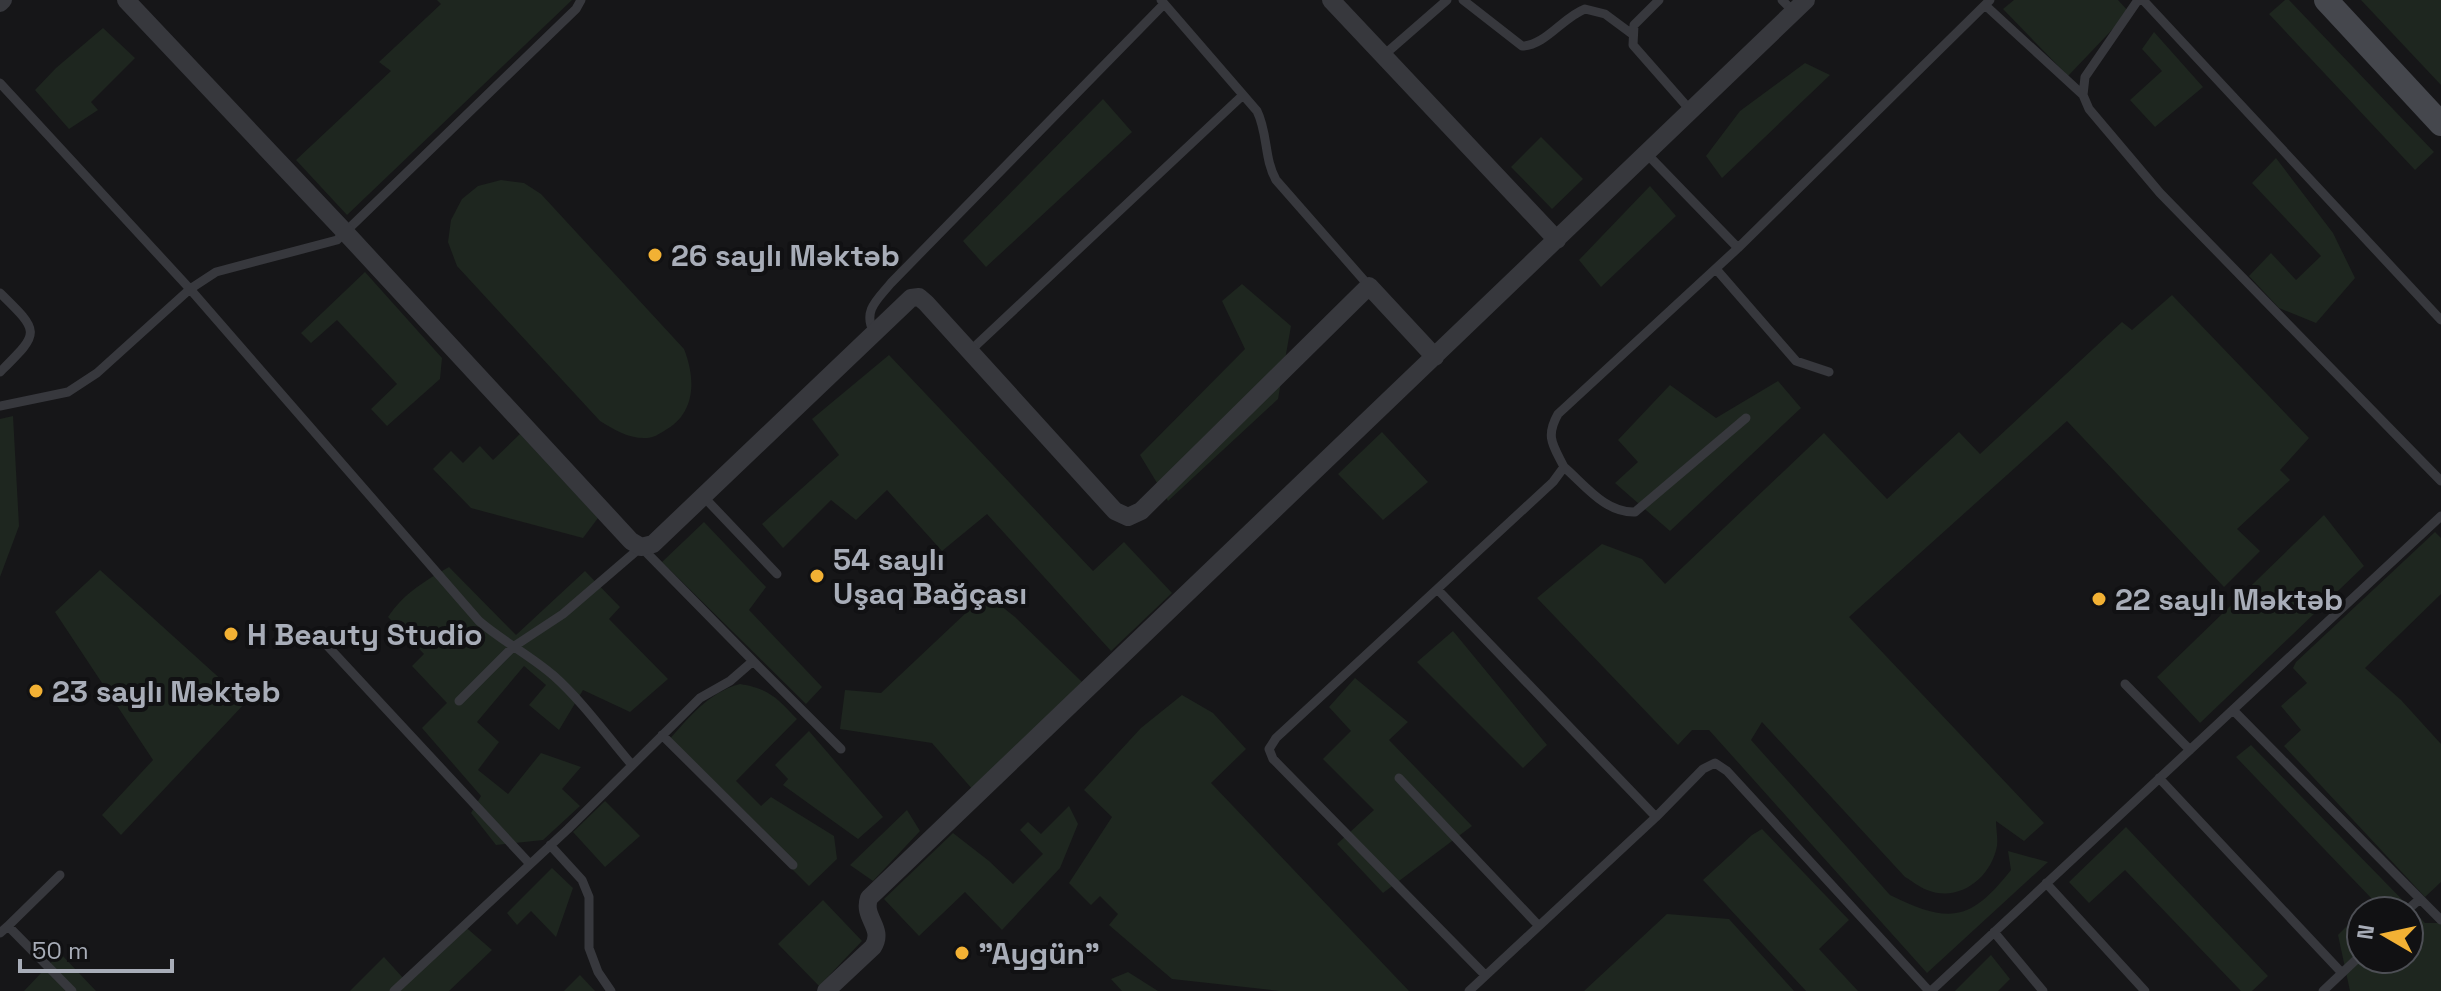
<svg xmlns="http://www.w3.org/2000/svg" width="2441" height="991" viewBox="0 0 2441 991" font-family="'Space Grotesk',sans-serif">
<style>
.green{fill:#1e261f}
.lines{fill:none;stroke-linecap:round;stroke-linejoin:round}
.service{stroke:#37383d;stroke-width:9}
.minor{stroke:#37383d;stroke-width:18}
.secondary{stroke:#45474d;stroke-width:24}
.poi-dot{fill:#f2b134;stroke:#111113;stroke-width:3}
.labels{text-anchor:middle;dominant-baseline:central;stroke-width:8;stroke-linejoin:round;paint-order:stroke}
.poi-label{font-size:30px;font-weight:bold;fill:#a8adb8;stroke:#111113;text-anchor:start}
</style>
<rect width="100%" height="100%" fill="#161618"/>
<path class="green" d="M 437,0 L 572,0 L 347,215 L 296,160 L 391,71 L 379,62 L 441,4 Z
M 2014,0 L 2118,0 L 2129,12 L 2068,76 L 2003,9 Z
M 2285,0 L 2289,0 L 2434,152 L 2415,170 L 2269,14 Z
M 2361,0 L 2441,0 L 2441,85 Z
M 103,28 L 135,58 L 91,102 L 98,110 L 69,129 L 35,90 L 56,68 Z
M 2154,32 L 2203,87 L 2155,127 L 2130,100 L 2162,71 L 2142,49 Z
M 1805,63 L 1830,75 L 1722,178 L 1706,156 L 1740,111 Z
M 1103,99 L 1132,132 L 986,267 L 963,241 Z
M 1541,137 L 1583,179 L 1552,209 L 1511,167 Z
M 2276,158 L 2333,233 L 2355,278 L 2316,323 L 2279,308 L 2249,276 L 2271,253 L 2296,280 L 2321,256 L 2252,183 Z
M 501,180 L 524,183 L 541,194 L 684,349 C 696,379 696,414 664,431 C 659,434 653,438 647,438 C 629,439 615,430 600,421 L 457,266 L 448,242 L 451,220 L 462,199 L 478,186 Z
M 1650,186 L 1676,216 L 1601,287 L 1579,260 Z
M 365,272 L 442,358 L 440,379 L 387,426 L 371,409 L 397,384 L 337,320 L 311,343 L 301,333 Z
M 1242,284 L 1291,326 L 1278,399 L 1168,501 L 1140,455 L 1245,349 L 1222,301 Z
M 2172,295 L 2309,438 L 2280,470 L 2290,480 L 2237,529 L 2260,551 L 2224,587 L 2067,421 L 1849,617 L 2044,823 L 2024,841 L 1996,821 C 1996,829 1998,838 1997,846 C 1991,878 1959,903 1927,890 C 1919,887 1912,881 1905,877 L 1762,722 L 1751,740 L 1890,895 C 1949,924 1970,922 2011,870 L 2008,851 L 2048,862 L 1927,973 L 1709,730 L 1692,730 L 1678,745 L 1537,598 L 1602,544 L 1642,559 L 1665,584 L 1824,433 L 1887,499 L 1959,432 L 1980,454 L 2122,322 L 2132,330 Z
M 889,355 L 1093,571 L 1124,542 L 1172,593 L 1111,651 L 987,514 L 942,551 L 887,490 L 856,520 L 831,500 L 783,548 L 762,524 L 839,455 L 812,419 Z
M 1778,381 L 1801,408 L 1670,531 L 1615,483 L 1638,462 L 1618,440 L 1670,385 L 1716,418 Z
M 13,416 L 19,526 L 0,577 L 0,419 Z
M 1382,432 L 1428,482 L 1383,520 L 1338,474 Z
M 520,434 L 598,518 L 583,538 L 471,508 L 433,469 L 451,451 L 463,463 L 480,446 L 493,460 Z
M 2324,515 L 2364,566 L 2200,723 L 2157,677 Z
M 704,522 L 766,587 L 749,610 L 822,687 L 806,704 L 662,562 Z
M 2435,532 L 2441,538 L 2441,594 L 2365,668 L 2401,700 L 2441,744 L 2441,882 L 2425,897 L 2284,746 L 2301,730 L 2281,706 L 2307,683 L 2293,668 L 2296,662 Z
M 449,567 L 516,635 L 585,571 L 620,607 L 609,619 L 668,679 L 630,712 L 583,690 L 559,730 L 529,705 L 546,685 L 524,666 L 477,722 L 499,742 L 478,770 L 508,794 L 541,753 L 581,767 L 562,789 L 580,806 L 543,840 L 496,845 L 471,813 L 481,796 L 422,728 L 447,703 L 412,666 L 424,654 L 388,617 C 404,593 425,581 449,567 Z
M 100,570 L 246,702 L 121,835 L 102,815 L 153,760 L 55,612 Z
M 986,594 L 1015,617 L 1082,682 L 973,790 L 932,743 L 840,729 L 845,690 L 881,693 Z
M 1453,631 L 1547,745 L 1523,768 L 1417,662 Z
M 1355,678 L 1408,722 L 1389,740 L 1472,826 L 1383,893 L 1337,844 L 1374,810 L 1323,759 L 1351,731 L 1329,707 Z
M 740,684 C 770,689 777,698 797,719 L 736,781 L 761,806 L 771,797 L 834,836 L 837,859 L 809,886 L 666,743 C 689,718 707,693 740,684 Z
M 1182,695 L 1213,713 L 1246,749 L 1211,783 L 1409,991 L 1280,991 L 1172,979 L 1109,925 L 1118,914 L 1100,896 L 1091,905 L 1069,883 L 1112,817 L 1084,790 L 1141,728 Z
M 809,731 L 883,817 L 858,839 L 783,785 L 788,779 L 775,765 Z
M 2251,745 L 2425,923 L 2441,923 L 2441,991 L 2350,991 L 2338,935 L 2361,912 L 2361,959 L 2409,959 L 2409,911 L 2362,911 L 2373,900 L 2236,757 Z
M 605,801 L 640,836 L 605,867 L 573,832 Z
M 1069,806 L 1078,824 L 1060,868 L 1002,930 L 965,892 L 919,936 L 884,899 L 953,833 L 989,861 L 1013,884 L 1043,854 L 1020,830 L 1028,822 L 1041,834 Z
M 907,810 L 920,831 L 873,881 L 850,865 Z
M 2126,827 L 2268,976 L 2252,991 L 2241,991 L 2125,870 L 2089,903 L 2069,882 Z
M 1762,829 L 1849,920 L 1819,949 L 1858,991 L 1806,991 L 1703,880 L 1752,835 Z
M 552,868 L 573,888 L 556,937 L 531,911 L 517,925 L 507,913 Z
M 823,900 L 862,941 L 819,986 L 778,944 Z
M 1667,914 L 1729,919 L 1794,991 L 1584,991 Z
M 462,924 L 492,950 L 449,991 L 350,991 L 384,957 L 403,978 Z
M 60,953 L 96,991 L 24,991 Z
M 1991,955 L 2010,979 L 1998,991 L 1955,991 Z
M 1128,972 L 1158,991 L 1122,991 L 1111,979 Z
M 580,975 L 595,991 L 564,991 Z"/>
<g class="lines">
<path class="service" d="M 1161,0 L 1257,111 C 1268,133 1264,159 1276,180 L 1369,286
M 1463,0 L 1522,46 C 1545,46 1563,17 1585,9 L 1605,14 L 1632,34
M 1659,0 L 1634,25 L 1633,45 L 1691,111
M 1782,0 L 1794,12
M 2138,0 L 2085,77 L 2083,95 L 2089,109 L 2160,193 L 2441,481
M 2143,0 L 2441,320
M 1985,5 L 2083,95
M 1384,55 L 1447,0
M 0,83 L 190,289 L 479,621 C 502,641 530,655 554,676 C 583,702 607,736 632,765
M 1738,248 L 1990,0
M 1716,269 L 1796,361 L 1829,372
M 0,293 C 41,333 40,332 0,372
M 874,332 C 862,311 878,299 891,283 L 1164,4
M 970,351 L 1243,95
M 0,406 L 68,392 L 97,373 L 190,289 L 216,272 L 337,240 L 576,9 L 581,0
M 1564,467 C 1585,485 1605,513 1635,512 L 1746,418
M 702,495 L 777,574
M 1438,590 L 1656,817
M 321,639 L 530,864
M 2125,684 L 2190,750
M 459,701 L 513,647 L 563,614 L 641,547 L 753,661
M 2233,710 L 2441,920
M 662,735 L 793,865
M 1399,778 L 1539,926
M 2159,778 L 2342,973
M 550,845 L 582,880 L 589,897 L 589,948 L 598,972 L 611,991
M 2046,883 L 2145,991
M 2406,911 L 2420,899
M 8,926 L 60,875
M 1994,932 L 2043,991
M 0,933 L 8,926 L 72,991
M 1485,975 L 1273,759 L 1269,749 L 1276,738 L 1553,482 L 1564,467 C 1553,445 1545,437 1558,414 L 1738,248 L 1647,154
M 394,991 L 568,829 L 700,698 L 730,681 L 753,661 L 841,749
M 1469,991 L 1656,817 L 1703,769 L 1715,763 L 1727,771 L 1929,991
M 1931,991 L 2441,516
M 2323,991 L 2361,955"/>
<path class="minor" d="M 126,0 L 346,233 L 631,541 L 641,547 L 653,544 L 911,298 L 919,297 L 926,303 L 1115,511 L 1128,517 L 1141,511 L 1369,286 L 1435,357
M 1331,0 L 1557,240
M 0,3 L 3,0
M 826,991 L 873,947 C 885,928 862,918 869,898 L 1806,0"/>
<path class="secondary" d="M 2326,0 L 2441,124"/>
</g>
<g class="poi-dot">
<circle cx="655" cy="255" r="8"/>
<circle cx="817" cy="576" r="8"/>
<circle cx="2099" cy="599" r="8"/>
<circle cx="231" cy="634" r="8"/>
<circle cx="36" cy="691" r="8"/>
<circle cx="962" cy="953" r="8"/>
</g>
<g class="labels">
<g class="poi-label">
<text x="671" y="255">26 saylı Məktəb</text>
<text x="833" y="559">54 saylı<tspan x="833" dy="34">Uşaq Bağçası</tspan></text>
<text x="2115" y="599">22 saylı Məktəb</text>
<text x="247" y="634">H Beauty Studio</text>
<text x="52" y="691">23 saylı Məktəb</text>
<text x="978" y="953">"Aygün"</text>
</g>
</g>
<g transform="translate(2385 935) rotate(279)"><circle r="38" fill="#111113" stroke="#4d4f55" stroke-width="2"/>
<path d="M0-6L14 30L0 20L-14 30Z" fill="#f2b134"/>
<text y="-12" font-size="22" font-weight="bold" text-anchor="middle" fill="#a8adb8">N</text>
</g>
<path d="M20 959v12h152v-12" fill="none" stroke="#a8adb8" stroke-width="4"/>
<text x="32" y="959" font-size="24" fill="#a8adb8" stroke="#111113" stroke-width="6" paint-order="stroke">50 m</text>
</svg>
